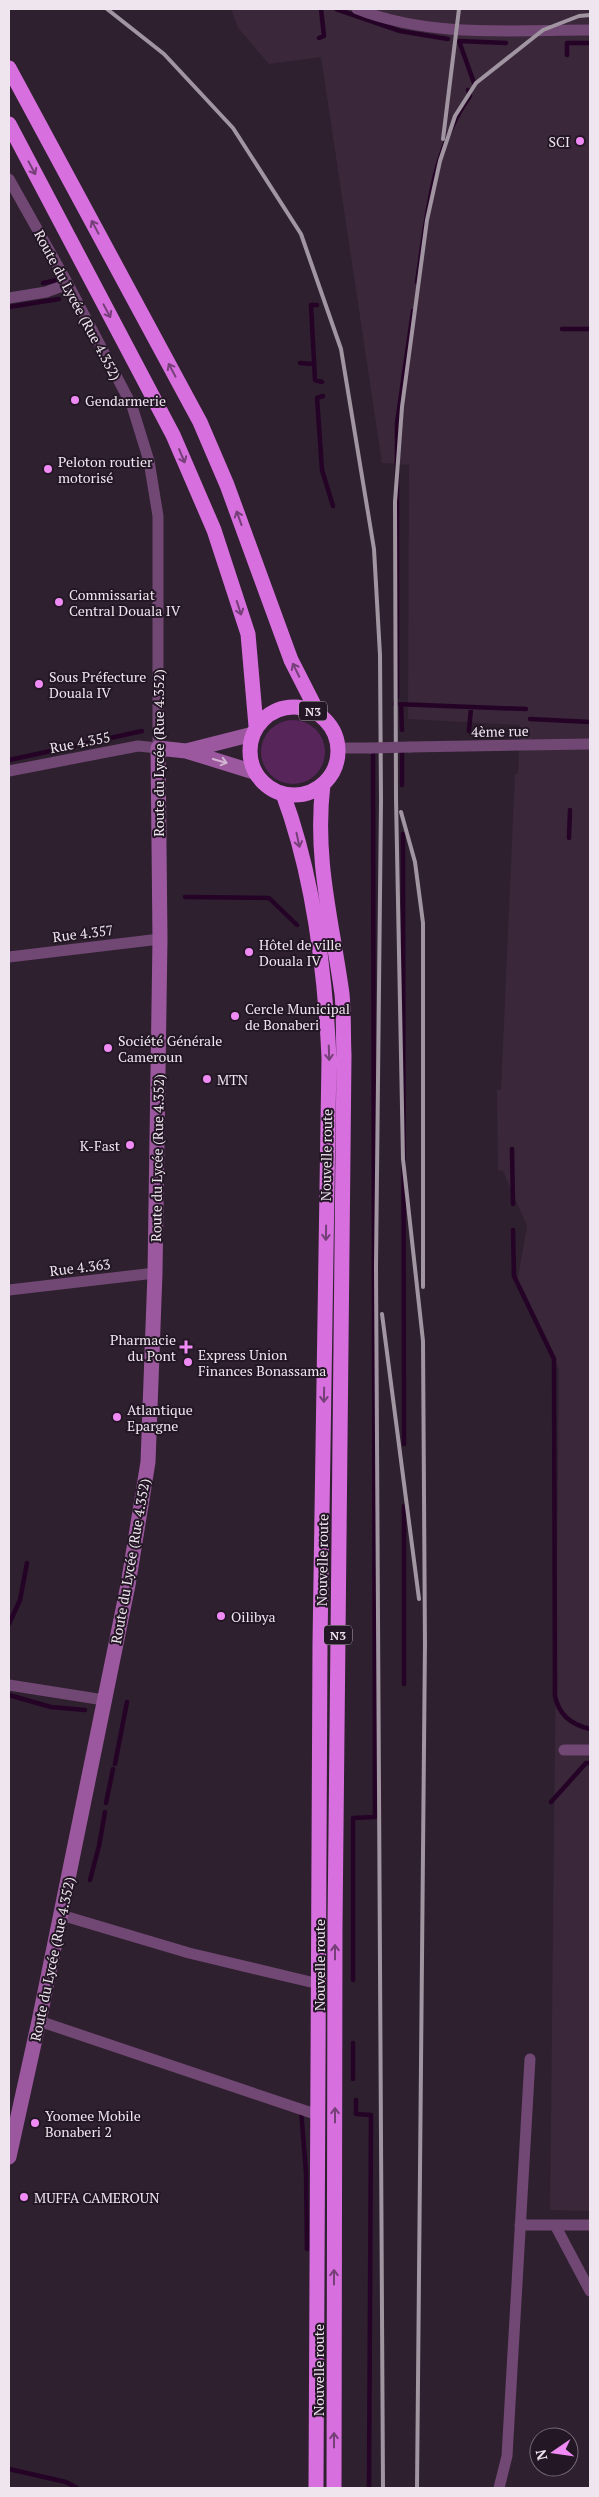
<svg xmlns="http://www.w3.org/2000/svg" width="599" height="2497" viewBox="0 0 599 2497" font-family="'PT Serif',serif">
<style>
.built{fill:#3a273a}
.green{fill:#57255a}
.lines{fill:none;stroke-linecap:round;stroke-linejoin:round}
.stream{stroke:#240326;stroke-width:4.5}
.street{stroke:#714773;stroke-width:11}
.secondary{stroke:#9b589e;stroke-width:15}
.highway{stroke:#d86fde;stroke-width:15}
.rail{stroke:#a095a0;stroke-width:4}
.street-bridge{stroke:#714773;stroke-width:11}
.oneway{stroke:#753f78}
.oneway2{stroke:#d1b4d2}
.poi-dot{fill:#f08bf5;stroke:#241725;stroke-width:2}
.labels{text-anchor:middle;dominant-baseline:central;stroke-width:4;stroke-linejoin:round;paint-order:stroke}
.shield{fill:#241725;stroke:#b1a7b2;stroke-width:1}
.shield-label{font-size:12px;font-weight:bold;fill:#eee5ee}
.poi-label{font-size:14px;fill:#eee5ee;stroke:#241725;text-anchor:start}
.street-label{font-size:14px;fill:#eee5ee;stroke:#241725}
</style>
<rect width="100%" height="100%" fill="#2e202f"/>
<path class="built" d="M 231,9 L 590,9 L 590,2211 L 550,2210 L 559,1370 L 517,1283 L 527,1226 L 503,1171 L 498,1170 L 497,1090 L 501,1090 L 515,774 L 518,774 L 520,725 L 408,719 L 409,465 L 382,463 L 321,57 L 269,64 L 238,28 Z"/>
<path class="green" d="M261 752a32 32 0 1 1 64 0a32 32 0 1 1-64 0Z"/>
<g class="lines">
<path class="stream" d="M 336,9 L 400,31 L 448,39
M 319,38 L 324,36 L 321,9
M 567,55 L 567,43 L 590,43
M 474,83 L 459,41 L 506,43
M 417,282 C 427,217 431,151 470,96 L 468,90
M 43,283 L 57,280
M 317,305 L 311,305 L 315,380 L 322,382
M 9,307 L 59,299
M 562,329 L 590,329
M 300,363 L 314,364
M 323,396 L 317,398 L 322,470 L 333,506
M 395,704 L 397,696 L 397,423 L 413,311
M 395,704 L 526,709
M 401,705 L 402,730
M 530,719 L 590,722
M 469,731 L 471,708
M 110,738 L 142,731
M 9,760 L 102,740
M 402,785 L 402,754
M 403,834 L 404,1444
M 569,838 L 570,810
M 185,897 L 269,898 L 297,925
M 512,1149 L 513,1204
M 513,1230 L 514,1276 L 554,1359 L 555,1696 C 559,1716 572,1725 590,1729
M 404,1506 L 404,1684
M 9,1624 L 20,1600 L 27,1563
M 9,1695 L 51,1707 L 85,1710
M 115,1764 L 127,1702
M 551,1802 L 586,1763 L 590,1763
M 106,1803 L 113,1769
M 90,1880 L 99,1846 L 105,1812
M 353,1980 L 353,1818 L 375,1817 L 373,754
M 353,2043 L 353,2079
M 356,2100 L 356,2114 L 371,2115 L 369,2488
M 301,2110 L 306,2172 L 307,2249
M 9,2469 L 66,2482 L 77,2488"/>
<path class="street" d="M 357,9 C 430,38 514,30 590,30
M 9,179 L 68,284 L 132,406 L 149,461 L 158,516 L 158,748 L 138,746 L 9,771
M 9,298 L 46,292 L 68,284
M 410,747 L 590,744
M 338,748 L 370,748
M 9,957 L 160,939
M 9,1290 L 155,1273
M 9,1685 L 104,1700
M 564,1750 L 590,1750
M 61,1915 L 189,1953 L 319,1984
M 39,2021 L 318,2115
M 520,2225 L 590,2225
M 555,2225 L 590,2291
M 499,2488 L 507,2456 L 530,2059"/>
<path class="secondary" d="M 186,751 L 253,734
M 9,2157 L 39,2021 L 128,1585 L 148,1462 L 155,1273 L 160,939 L 158,748 L 186,751 L 254,772"/>
<path class="highway" d="M 9,68 L 200,422 L 227,485 L 291,660 L 318,713
M 9,124 L 173,435 L 214,530 L 248,634 L 256,726
M250 751a44 44 0 1 1 88 0a44 44 0 1 1-88 0Z
M 323,784 C 314,859 332,921 342,994 C 344,1014 343,1035 344,1055 L 335,1926 L 334,2488
M 283,794 C 314,877 325,970 329,1058 L 320,1643 L 316,2488"/>
<path class="rail" d="M 107,9 L 164,54 L 233,128 L 301,234 L 341,349 L 374,549 L 380,655 L 381,801 L 376,1267 L 383,2488
M 443,139 L 459,9
M 401,812 L 415,862 L 423,923 L 423,1287
M 382,1314 L 419,1599
M 425,1648 L 423,1341 L 403,1159 L 396,798 L 395,502 L 402,407 L 427,220 L 440,161 L 455,116 L 476,83 L 543,30 L 579,16 L 590,15
M 417,2488 L 425,1641"/>
<path class="street-bridge" d="M 370,748 L 410,747"/>
</g>
<defs><path id="oneway-shaft" d="M-6 0H5M1.5-3L5.5 0L1.5 3" fill="none" stroke-width="1.6" stroke-linecap="round" stroke-linejoin="round" transform="scale(1.25)"/></defs>
<g class="oneway">
<use href="#oneway-shaft" transform="translate(32 168) rotate(62)"/>
<use href="#oneway-shaft" transform="translate(95 227) rotate(-118)"/>
<use href="#oneway-shaft" transform="translate(107 311) rotate(62)"/>
<use href="#oneway-shaft" transform="translate(172 370) rotate(-118)"/>
<use href="#oneway-shaft" transform="translate(182 456) rotate(67)"/>
<use href="#oneway-shaft" transform="translate(239 518) rotate(-110)"/>
<use href="#oneway-shaft" transform="translate(239 608) rotate(72)"/>
<use href="#oneway-shaft" transform="translate(296 670) rotate(-116)"/>
<use href="#oneway-shaft" transform="translate(298 840) rotate(78)"/>
<use href="#oneway-shaft" transform="translate(329 1053) rotate(88)"/>
<use href="#oneway-shaft" transform="translate(326 1233) rotate(91)"/>
<use href="#oneway-shaft" transform="translate(324 1395) rotate(91)"/>
<use href="#oneway-shaft" transform="translate(335 1952) rotate(-90)"/>
<use href="#oneway-shaft" transform="translate(335 2115) rotate(-90)"/>
<use href="#oneway-shaft" transform="translate(334 2277) rotate(-90)"/>
<use href="#oneway-shaft" transform="translate(334 2440) rotate(-90)"/>
</g>
<use class="oneway2" href="#oneway-shaft" transform="translate(220 761) rotate(16)"/>
<g class="poi-dot">
<circle cx="580" cy="141" r="5"/>
<circle cx="75" cy="400" r="5"/>
<circle cx="48" cy="469" r="5"/>
<circle cx="59" cy="602" r="5"/>
<circle cx="39" cy="684" r="5"/>
<circle cx="249" cy="952" r="5"/>
<circle cx="235" cy="1016" r="5"/>
<circle cx="108" cy="1048" r="5"/>
<circle cx="207" cy="1079" r="5"/>
<circle cx="130" cy="1145" r="5"/>
<path d="M183.5 1339.5h5v5h5v5h-5v5h-5v-5h-5v-5h5z"/>
<circle cx="188" cy="1362" r="5"/>
<circle cx="117" cy="1417" r="5"/>
<circle cx="221" cy="1616" r="5"/>
<circle cx="35" cy="2123" r="5"/>
<circle cx="24" cy="2197" r="5"/>
</g>
<g class="labels">
<g class="shield">
<rect x="299" y="701.5" width="28" height="19" rx="4"/>
<rect x="324" y="1625.5" width="28" height="19" rx="4"/>
</g>
<g class="shield-label">
<text x="313" y="711">N3</text>
<text x="338" y="1635">N3</text>
</g>
<g class="poi-label">
<text x="570" y="141" text-anchor="end">SCI</text>
<text x="85" y="400">Gendarmerie</text>
<text x="58" y="461">Peloton routier<tspan x="58" dy="16">motorisé</tspan></text>
<text x="69" y="594">Commissariat<tspan x="69" dy="16">Central Douala IV</tspan></text>
<text x="49" y="676">Sous Préfecture<tspan x="49" dy="16">Douala IV</tspan></text>
<text x="259" y="944">Hôtel de ville<tspan x="259" dy="16">Douala IV</tspan></text>
<text x="245" y="1008">Cercle Municipal<tspan x="245" dy="16">de Bonaberi</tspan></text>
<text x="118" y="1040">Société Générale<tspan x="118" dy="16">Cameroun</tspan></text>
<text x="217" y="1079">MTN</text>
<text x="120" y="1145" text-anchor="end">K-Fast</text>
<text x="176" y="1339" text-anchor="end">Pharmacie<tspan x="176" dy="16">du Pont</tspan></text>
<text x="198" y="1354">Express Union<tspan x="198" dy="16">Finances Bonassama</tspan></text>
<text x="127" y="1409">Atlantique<tspan x="127" dy="16">Epargne</tspan></text>
<text x="231" y="1616">Oilibya</text>
<text x="45" y="2115">Yoomee Mobile<tspan x="45" dy="16">Bonaberi 2</tspan></text>
<text x="34" y="2197">MUFFA CAMEROUN</text>
</g>
<g class="street-label">
<text transform="translate(78 305) rotate(62)">Route du Lycée (Rue 4.352)</text>
<text transform="translate(500 731) rotate(-1)">4ème rue</text>
<text transform="translate(80 742) rotate(-11)">Rue 4.355</text>
<text transform="translate(158 753) rotate(-90)">Route du Lycée (Rue 4.352)</text>
<text transform="translate(83 933) rotate(-7)">Rue 4.357</text>
<text transform="translate(326 1155) rotate(-89)">Nouvelle route</text>
<text transform="translate(157 1158) rotate(-89)">Route du Lycée (Rue 4.352)</text>
<text transform="translate(80 1267) rotate(-7)">Rue 4.363</text>
<text transform="translate(322 1560) rotate(-89)">Nouvelle route</text>
<text transform="translate(130 1561) rotate(-80)">Route du Lycée (Rue 4.352)</text>
<text transform="translate(52 1959) rotate(-78)">Route du Lycée (Rue 4.352)</text>
<text transform="translate(319 1965) rotate(-90)">Nouvelle route</text>
<text transform="translate(318 2370) rotate(-90)">Nouvelle route</text>
</g>
</g>
<rect width="599" height="2497" fill="none" stroke="#eee5ee" stroke-width="20"/>
<g transform="translate(554 2452) rotate(257)"><circle r="24" fill="#241725" stroke="#756975"/>
<path d="M0-4L9 19L0 12L-9 19Z" fill="#f08bf5"/>
<text y="-8" font-size="14" font-weight="bold" text-anchor="middle" fill="#eee5ee">N</text>
</g>
</svg>
